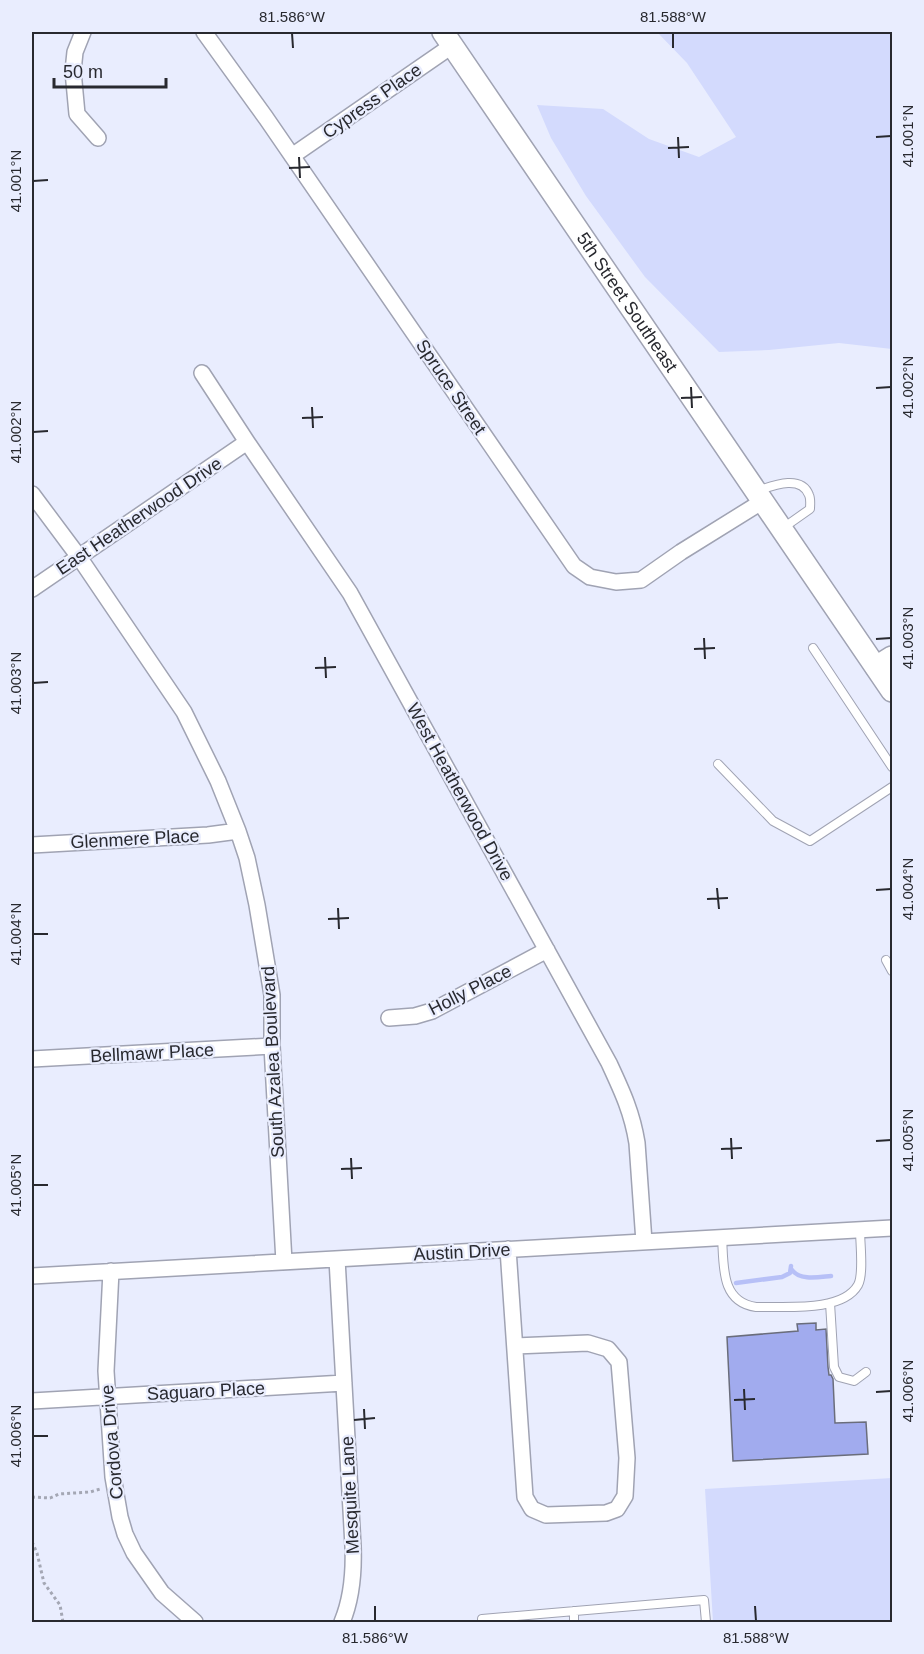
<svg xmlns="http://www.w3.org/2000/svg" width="924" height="1654" viewBox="0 0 924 1654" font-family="Arial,sans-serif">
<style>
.green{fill:#d3dafd}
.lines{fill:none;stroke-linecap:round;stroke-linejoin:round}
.stream{stroke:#b7c0f7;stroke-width:4.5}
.building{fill:#a1abee;stroke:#6a6d7b;stroke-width:1.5}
.lane-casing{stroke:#a0a3b3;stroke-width:10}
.street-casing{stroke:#a0a3b3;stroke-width:18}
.secondary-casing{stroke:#a0a3b3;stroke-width:24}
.path{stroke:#a4a7b4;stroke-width:3;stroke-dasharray:3 3;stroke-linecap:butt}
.lane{stroke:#fff;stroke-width:8}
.street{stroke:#fff;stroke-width:15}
.secondary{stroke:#fff;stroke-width:21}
.ticks{fill:none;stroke:#28292f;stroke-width:2}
.labels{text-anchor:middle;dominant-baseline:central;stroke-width:4.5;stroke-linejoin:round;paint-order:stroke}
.street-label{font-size:18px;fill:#28292f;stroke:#e9edfe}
.neatline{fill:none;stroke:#28292f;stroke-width:2}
.ticks-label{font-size:15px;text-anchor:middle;fill:#28292f}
</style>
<rect width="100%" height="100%" fill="#e9edfe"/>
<path class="green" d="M 657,32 L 892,32 L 892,349 L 839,343 L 769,350 L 719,352 L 645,277 L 586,196 L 551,138 L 537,105 L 603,109 L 649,139 L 699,157 L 736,137 L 687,63 Z
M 892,1478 L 892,1622 L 713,1622 L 705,1489 Z"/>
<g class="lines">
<path class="stream" d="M 792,1270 C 800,1281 819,1277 831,1276
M 736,1283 L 782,1277 L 790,1273 L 791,1266"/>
</g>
<path class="building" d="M 816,1323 L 816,1330 L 826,1329 L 828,1367 L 829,1375 L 831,1375 L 833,1379 L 835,1423 L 866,1422 L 868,1454 L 733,1461 L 727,1337 L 798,1331 L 797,1324 Z"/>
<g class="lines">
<g class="lane-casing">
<path id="lane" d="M 757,491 C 772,486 801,474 809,495 C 811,499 810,505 810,509 L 783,528
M 813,648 L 892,767
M 718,764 L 773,821 L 810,841 L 892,787
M 886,960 L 892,971
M 722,1237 C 724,1265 720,1302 756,1307 C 783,1306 842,1313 858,1285 C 864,1274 860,1243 860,1230
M 830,1303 L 834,1367 L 839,1377 L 854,1381 L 866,1372
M 574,1611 L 574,1622
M 482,1622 L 482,1619 L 704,1600 L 706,1622"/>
</g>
<g class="street-casing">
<path id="street" d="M 83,32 L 75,52 L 73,71 L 77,114 L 98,138
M 204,32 L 266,118 L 574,566 L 590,577 L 616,582 L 641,580 L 681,552 L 763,501
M 292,156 L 453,45
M 202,373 L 247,442 L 350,593 L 609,1063 C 622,1091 632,1112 637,1143 L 644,1242
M 32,494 L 79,557 L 184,712 L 218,781 L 238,831 L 247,858 L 257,905 L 272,995 L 272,1046 L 284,1262
M 32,589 L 247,442
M 32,845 L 208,835 L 238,831
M 389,1018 L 415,1016 L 432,1011 L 547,950
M 32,1059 L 272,1046
M 508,1249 L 525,1497 L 532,1509 L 546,1515 L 606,1513 L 617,1509 L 625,1496 L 627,1458 L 619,1362 L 608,1349 L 588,1343 L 515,1346
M 337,1259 L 353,1546 C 354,1572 352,1598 342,1622
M 111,1271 L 106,1371 L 113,1477 L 120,1517 L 125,1534 L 134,1553 L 162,1593 L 195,1622
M 32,1276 L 892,1228
M 32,1401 L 344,1383"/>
</g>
<g class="secondary-casing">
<g id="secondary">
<path id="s1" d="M 443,32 L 892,691"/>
<path d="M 876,667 L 892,657"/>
</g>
</g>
<path class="path" d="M 32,1497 L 50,1498 L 59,1494 L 90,1492 L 100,1489
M 32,1542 L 37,1553 L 44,1583 L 60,1605 L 63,1622"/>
<use href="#lane" class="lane"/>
<use href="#street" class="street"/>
<use href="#secondary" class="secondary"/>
</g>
<path class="ticks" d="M 292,33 L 293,48M 673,33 L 673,48M 678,137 L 679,158M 876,137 L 891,136M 668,148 L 689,147M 299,157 L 300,178M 289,168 L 310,167M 33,181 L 48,180M 691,387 L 692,408M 876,388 L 891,387M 681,398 L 702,397M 312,407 L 313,428M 302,418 L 323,417M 33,432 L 48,431M 704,638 L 705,659M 876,639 L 891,638M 694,649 L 715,648M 325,657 L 326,678M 315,668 L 336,667M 33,683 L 48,682M 717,888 L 719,909M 876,890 L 891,889M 707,899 L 728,898M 338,908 L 339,929M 328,919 L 349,918M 33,934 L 48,934M 731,1138 L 732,1159M 876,1141 L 891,1140M 721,1149 L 742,1148M 351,1158 L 352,1179M 341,1169 L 362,1168M 33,1185 L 48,1185M 744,1389 L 745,1410M 876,1392 L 891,1391M 734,1400 L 755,1399M 364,1409 L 365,1429M 354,1420 L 375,1418M 33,1436 L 48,1436M 375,1606 L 375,1621M 755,1606 L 756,1621"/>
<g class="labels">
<g class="street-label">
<text transform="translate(372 101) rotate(-35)">Cypress Place</text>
<text stroke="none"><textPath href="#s1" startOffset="327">5th Street Southeast</textPath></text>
<text transform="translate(451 387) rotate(56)">Spruce Street</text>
<text transform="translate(139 516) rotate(-34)">East Heatherwood Drive</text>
<text transform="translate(460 792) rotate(61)">West Heatherwood Drive</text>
<text transform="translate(135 839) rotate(-3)">Glenmere Place</text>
<text transform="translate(470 990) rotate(-27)">Holly Place</text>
<text transform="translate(152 1053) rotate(-3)">Bellmawr Place</text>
<text transform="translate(273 1062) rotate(-93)">South Azalea Boulevard</text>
<text transform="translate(462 1252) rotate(-3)">Austin Drive</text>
<text transform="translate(206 1391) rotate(-3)">Saguaro Place</text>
<text transform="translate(112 1442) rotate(-95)">Cordova Drive</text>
<text transform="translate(350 1495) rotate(-93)">Mesquite Lane</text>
</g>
</g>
<rect width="924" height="1654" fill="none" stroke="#e9edfe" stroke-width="66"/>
<path d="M54 78v9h112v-9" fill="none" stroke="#28292f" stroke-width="3"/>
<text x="63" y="78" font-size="18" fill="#28292f" stroke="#e9edfe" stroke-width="4.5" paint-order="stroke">50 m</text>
<rect x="33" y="33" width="858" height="1588" class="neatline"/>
<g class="ticks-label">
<text x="292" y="22">81.586°W</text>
<text x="673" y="22">81.588°W</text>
<text transform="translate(908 136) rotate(-90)" y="5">41.001°N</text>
<text transform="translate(16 181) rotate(-90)" y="5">41.001°N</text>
<text transform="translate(908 387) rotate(-90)" y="5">41.002°N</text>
<text transform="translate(16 432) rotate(-90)" y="5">41.002°N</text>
<text transform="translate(908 638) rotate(-90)" y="5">41.003°N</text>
<text transform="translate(16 683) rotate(-90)" y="5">41.003°N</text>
<text transform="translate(908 889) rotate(-90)" y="5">41.004°N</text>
<text transform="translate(16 934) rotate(-90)" y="5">41.004°N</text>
<text transform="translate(908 1140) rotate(-90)" y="5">41.005°N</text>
<text transform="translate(16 1185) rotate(-90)" y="5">41.005°N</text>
<text transform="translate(908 1391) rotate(-90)" y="5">41.006°N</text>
<text transform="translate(16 1436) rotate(-90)" y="5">41.006°N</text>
<text x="375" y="1643">81.586°W</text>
<text x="756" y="1643">81.588°W</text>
</g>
</svg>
